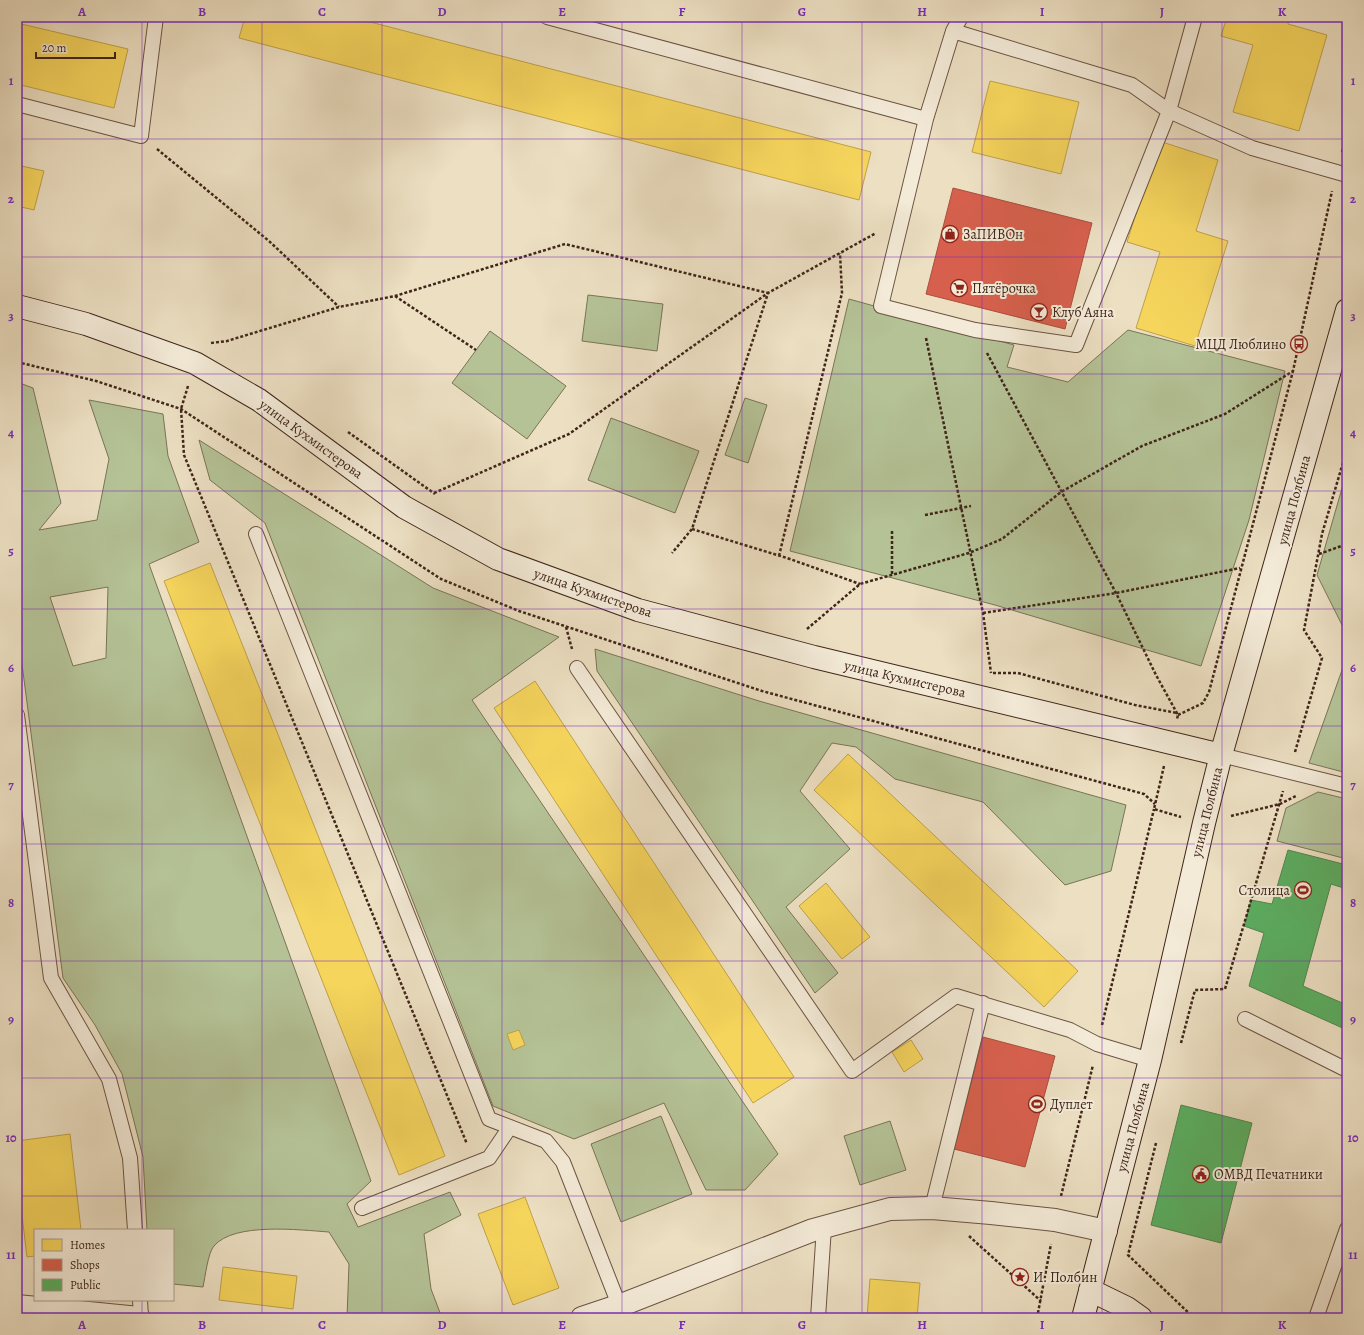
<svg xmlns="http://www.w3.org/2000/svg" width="1364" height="1335" viewBox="0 0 1364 1335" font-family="Alegreya,serif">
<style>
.green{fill:#b4c296;stroke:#7a7458;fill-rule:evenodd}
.homes{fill:#f6d55c;stroke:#bfa048}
.shops{fill:#d6604d;stroke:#a94f3e}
.public{fill:#5aae61;stroke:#52854c}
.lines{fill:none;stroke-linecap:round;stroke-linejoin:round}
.lane-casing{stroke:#6b5444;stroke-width:16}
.street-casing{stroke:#6b5444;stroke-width:24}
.secondary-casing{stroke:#40261a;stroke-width:24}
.path{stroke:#40261a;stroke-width:2.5;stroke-dasharray:3 2;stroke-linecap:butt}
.lane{stroke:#f3ead7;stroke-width:14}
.street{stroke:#f3ead7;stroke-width:22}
.secondary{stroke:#f3ead7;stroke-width:22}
.grid{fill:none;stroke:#7b2cbf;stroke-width:1;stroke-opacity:0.55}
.labels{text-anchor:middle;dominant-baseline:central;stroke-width:4;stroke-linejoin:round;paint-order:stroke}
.poi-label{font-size:14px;fill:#40261a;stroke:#f3ead7;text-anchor:start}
.street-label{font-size:14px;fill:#40261a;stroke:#f3ead7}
.neatline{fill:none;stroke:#7b2cbf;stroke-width:1.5}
.grid-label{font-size:13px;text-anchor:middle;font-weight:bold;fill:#7b2cbf}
</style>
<rect width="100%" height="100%" fill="#ecdfc2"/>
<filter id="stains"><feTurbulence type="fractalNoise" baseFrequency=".005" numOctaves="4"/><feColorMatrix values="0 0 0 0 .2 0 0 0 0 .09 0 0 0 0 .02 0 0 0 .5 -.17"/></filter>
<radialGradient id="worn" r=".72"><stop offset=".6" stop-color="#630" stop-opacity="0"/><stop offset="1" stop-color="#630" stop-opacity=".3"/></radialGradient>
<path class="green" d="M 588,295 L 663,304 L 657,351 L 582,341 Z
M 849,299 L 1014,345 L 1007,367 L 1068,382 L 1128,330 L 1285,371 L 1249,520 L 1201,666 L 995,605 L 790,551 Z
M 490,331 L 566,386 L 527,439 L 452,383 Z
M 17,382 L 33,388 L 61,503 L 39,530 L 97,520 L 109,459 L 89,400 L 163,414 L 168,456 L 199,542 L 149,564 L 371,1181 L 347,1204 L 358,1227 L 450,1192 L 461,1215 L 424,1234 L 431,1289 L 442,1318 L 347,1318 L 349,1264 L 329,1232 C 300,1230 234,1222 214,1246 C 208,1252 205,1278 203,1287 L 173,1284 L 173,1230 L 147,1230 L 143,1157 L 122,1074 L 95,1025 L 63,978 L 17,626 ZM 108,587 L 106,658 L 73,666 L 50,597 Z
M 745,398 L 767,405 L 748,463 L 725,455 Z
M 611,418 L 699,451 L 675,513 L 588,480 Z
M 199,440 L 433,588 L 559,637 L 472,700 L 778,1154 L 745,1190 L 706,1190 L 664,1103 L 574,1139 L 493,1106 L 265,523 L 210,480 Z
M 1347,471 L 1347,635 L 1317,575 Z
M 595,649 L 759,701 L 1126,805 L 1111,871 L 1065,885 L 983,802 L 895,779 L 856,747 L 832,743 L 800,791 L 850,849 L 786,907 L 838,973 L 815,993 L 597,671 Z
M 1347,656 L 1347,773 L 1309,763 Z
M 1318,792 L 1347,799 L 1347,859 L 1277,841 L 1286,808 Z
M 661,1116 L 692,1194 L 621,1222 L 591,1144 Z
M 890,1121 L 906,1170 L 860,1185 L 844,1136 Z"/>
<path class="homes" d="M 245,17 L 351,17 L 871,152 L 859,200 L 239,38 Z
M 1227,17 L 1289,17 L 1288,24 L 1327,35 L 1299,131 L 1233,112 L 1253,45 L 1221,36 Z
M 17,23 L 128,49 L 114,108 L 17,84 Z
M 990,81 L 1079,102 L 1061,174 L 972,152 Z
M 1159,141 L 1218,160 L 1196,231 L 1228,241 L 1195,346 L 1136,328 L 1160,252 L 1127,242 Z
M 17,165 L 44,171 L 34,210 L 17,206 Z
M 210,563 L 445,1156 L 399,1175 L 164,581 Z
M 535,681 L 794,1077 L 753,1103 L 494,708 Z
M 848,754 L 1078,971 L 1044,1007 L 814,790 Z
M 826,883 L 870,937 L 842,959 L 799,906 Z
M 519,1030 L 525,1045 L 513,1050 L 507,1034 Z
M 911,1040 L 923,1059 L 904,1072 L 892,1052 Z
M 70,1134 L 81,1230 L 35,1230 L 35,1256 L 27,1257 L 17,1174 L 17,1141 Z
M 525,1197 L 559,1288 L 513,1305 L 478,1214 Z
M 223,1267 L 297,1276 L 293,1309 L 219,1300 Z
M 870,1279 L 920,1283 L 917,1318 L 867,1318 Z"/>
<path class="shops" d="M 953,188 L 1092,223 L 1065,329 L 926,294 Z
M 983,1037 L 1055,1056 L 1025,1167 L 954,1149 Z"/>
<path class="public" d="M 1288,850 L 1347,865 L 1347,889 L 1331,884 L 1303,986 L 1347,1005 L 1347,1030 L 1249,986 L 1264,933 L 1244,926 L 1251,900 L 1272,904 Z
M 1181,1105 L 1252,1123 L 1221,1243 L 1151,1225 Z"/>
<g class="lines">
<g class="lane-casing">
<path id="lane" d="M 547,17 L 926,119
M 1195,17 L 1169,111 L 1076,345 L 975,330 L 881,306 L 926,119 L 953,31 L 1132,85 L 1169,111 L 1252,148 L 1347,175
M 953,31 L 961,17
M 17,104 L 141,136 L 156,17
M 256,534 L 489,1119 L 546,1141 L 563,1162 L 619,1305
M 577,668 L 852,1071 L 956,996 L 1070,1030 L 1097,1044 L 1150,1060
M 17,715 L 51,978 L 109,1079 L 130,1158 L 135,1230
M 1221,755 L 1347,786
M 1245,1019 L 1347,1070
M 362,1208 L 489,1158 L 510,1127
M 932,1208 L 983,1003
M 140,1300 L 141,1318
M 818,1318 L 824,1227
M 1316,1318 L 1347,1229"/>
</g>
<g class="street-casing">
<path id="street" d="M 17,1306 L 139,1318
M 582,1318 L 624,1304 L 813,1230 L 890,1209 L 932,1208 L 991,1213 L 1055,1220 L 1106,1231"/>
</g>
<g class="secondary-casing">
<path id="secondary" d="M 17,306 L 86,324 L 195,363 L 259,400 L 404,507 L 498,559 L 638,610 L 814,657 L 1221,755
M 1090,1290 L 1127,1308 L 1141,1318
M 1083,1318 L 1150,1060 L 1204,823 L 1221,755 L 1347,310"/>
</g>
<path class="path" d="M 157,149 L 269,241 L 339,307
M 1342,152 L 1347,137
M 395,296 L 476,350
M 926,338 L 983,613 L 991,673
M 211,343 L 227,341 L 339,307 L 395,296 L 565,244 L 768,293 L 692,529 L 672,553
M 987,353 L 1116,593 L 1156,675 L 1178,715 L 1177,719
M 17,362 L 96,381 L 181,409 L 441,579 L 519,611 L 762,691 L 1144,794 L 1155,804
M 188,386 L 181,409 L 184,455 L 467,1144
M 348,432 L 435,494
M 434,493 L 569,434 L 768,293 L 876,233
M 925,515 L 971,506
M 692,529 L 787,558 L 860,584
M 892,531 L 892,575
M 1319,554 L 1347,544
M 779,556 L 842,293 L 840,253
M 983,613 L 1116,593 L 1240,568
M 566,627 L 572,649
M 807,629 L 860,584 L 969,553 L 1002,539 L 1061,492 L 1142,446 L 1225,414 L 1293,371 L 1332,191
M 993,673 L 1018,673 L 1135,705 L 1177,713
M 1178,715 L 1203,703 L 1209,692 L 1293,371
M 1295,752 L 1322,658 L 1304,630 L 1322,534 L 1347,449
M 1164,766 L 1154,809 L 1181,817
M 1231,816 L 1280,804 L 1296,796
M 1102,1025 L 1154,809
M 1181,1043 L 1195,990 L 1225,989 L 1283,791
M 1156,1143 L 1128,1255 L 1194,1318
M 1061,1196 L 1093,1065
M 969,1236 L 1041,1301
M 1037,1318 L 1051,1244"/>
<use href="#lane" class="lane"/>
<use href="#street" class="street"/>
<use href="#secondary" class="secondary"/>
</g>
<path class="grid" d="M 142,17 L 142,1230M 262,17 L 262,1318M 382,17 L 382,1318M 502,17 L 502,1318M 622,17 L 622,1318M 742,17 L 742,1318M 862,17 L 862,1318M 982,17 L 982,1318M 1102,17 L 1102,1318M 1222,17 L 1222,1318M 17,139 L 1347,139M 17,257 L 1347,257M 17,374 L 1347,374M 17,491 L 1347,491M 17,609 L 1347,609M 17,726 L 1347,726M 17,844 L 1347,844M 17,961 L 1347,961M 17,1078 L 1347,1078M 17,1196 L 1347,1196M 142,1300 L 142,1318"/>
<defs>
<g id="shop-ring" transform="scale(0.9)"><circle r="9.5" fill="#f3ead7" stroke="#8f2418" stroke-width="1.5"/><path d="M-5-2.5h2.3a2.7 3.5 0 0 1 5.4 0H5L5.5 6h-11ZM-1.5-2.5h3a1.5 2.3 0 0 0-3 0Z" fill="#8f2418"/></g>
<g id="supermarket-ring" transform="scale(0.9)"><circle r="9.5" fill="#f3ead7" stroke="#8f2418" stroke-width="1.5"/><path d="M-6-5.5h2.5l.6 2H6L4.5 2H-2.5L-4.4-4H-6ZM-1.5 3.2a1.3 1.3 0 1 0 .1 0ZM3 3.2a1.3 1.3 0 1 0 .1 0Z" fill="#8f2418"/></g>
<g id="bar-ring" transform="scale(0.9)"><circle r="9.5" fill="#f3ead7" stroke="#8f2418" stroke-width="1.5"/><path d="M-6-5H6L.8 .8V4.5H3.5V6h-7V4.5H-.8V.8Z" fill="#8f2418"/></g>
<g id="bus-ring" transform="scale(0.9)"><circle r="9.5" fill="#f3ead7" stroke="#8f2418" stroke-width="1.5"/><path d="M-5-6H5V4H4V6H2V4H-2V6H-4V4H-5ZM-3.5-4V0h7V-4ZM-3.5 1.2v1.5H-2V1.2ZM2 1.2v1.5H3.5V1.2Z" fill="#8f2418"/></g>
<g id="stadium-ring" transform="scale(0.9)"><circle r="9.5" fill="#f3ead7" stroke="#8f2418" stroke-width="1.5"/><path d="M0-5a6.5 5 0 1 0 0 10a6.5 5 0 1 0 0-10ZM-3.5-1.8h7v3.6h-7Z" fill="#8f2418"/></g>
<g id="civic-ring" transform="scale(0.9)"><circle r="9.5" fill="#f3ead7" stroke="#8f2418" stroke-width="1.5"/><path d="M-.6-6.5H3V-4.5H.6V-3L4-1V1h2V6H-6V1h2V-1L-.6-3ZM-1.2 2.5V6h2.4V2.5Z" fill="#8f2418"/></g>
<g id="sight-ring" transform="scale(0.9)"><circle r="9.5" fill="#f3ead7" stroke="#8f2418" stroke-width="1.5"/><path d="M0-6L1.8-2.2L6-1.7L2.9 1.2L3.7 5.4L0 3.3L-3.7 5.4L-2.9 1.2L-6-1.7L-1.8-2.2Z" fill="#8f2418"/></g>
</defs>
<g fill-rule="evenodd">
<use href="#shop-ring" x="950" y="234"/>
<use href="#supermarket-ring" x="959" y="288"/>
<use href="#bar-ring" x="1039" y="312"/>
<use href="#bus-ring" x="1299" y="344"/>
<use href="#stadium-ring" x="1303" y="890"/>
<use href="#stadium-ring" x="1037" y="1104"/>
<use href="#civic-ring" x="1201" y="1174"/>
<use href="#sight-ring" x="1020" y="1277"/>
</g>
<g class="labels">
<g class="poi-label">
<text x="963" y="234">ЗаПИВОн</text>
<text x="972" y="288">Пятёрочка</text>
<text x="1052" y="312">Клуб Аяна</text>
<text x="1286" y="344" text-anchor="end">МЦД Люблино</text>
<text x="1290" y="890" text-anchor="end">Столица</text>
<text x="1050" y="1104">Дуплет</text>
<text x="1214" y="1174">ОМВД Печатники</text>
<text x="1033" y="1277">И. Полбин</text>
</g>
<g class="street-label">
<text transform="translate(311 439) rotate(36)">улица Кухмистерова</text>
<text transform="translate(1294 500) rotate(-75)">улица Полбина</text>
<text transform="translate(593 593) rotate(19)">улица Кухмистерова</text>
<text transform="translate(905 679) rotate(13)">улица Кухмистерова</text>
<text transform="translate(1207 812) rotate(-76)">улица Полбина</text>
<text transform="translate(1133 1127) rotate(-75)">улица Полбина</text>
</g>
</g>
<rect width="1364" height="1335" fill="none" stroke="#ecdfc2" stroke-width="44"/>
<rect x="34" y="1229" width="140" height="72" fill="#f3ead7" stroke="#ab9c8b"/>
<rect x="42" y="1239" width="20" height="12" fill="#f6d55c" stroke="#ab9c8b"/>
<text x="70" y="1249" font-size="12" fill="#40261a">Homes</text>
<rect x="42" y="1259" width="20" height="12" fill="#d6604d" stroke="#ab9c8b"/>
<text x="70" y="1269" font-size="12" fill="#40261a">Shops</text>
<rect x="42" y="1279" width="20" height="12" fill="#5aae61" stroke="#ab9c8b"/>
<text x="70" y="1289" font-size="12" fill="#40261a">Public</text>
<path d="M36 52v6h79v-6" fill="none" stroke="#40261a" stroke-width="2"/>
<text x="42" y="52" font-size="12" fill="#40261a" stroke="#f3ead7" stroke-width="3" paint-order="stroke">20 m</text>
<rect x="22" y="22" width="1320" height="1291" class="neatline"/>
<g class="grid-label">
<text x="82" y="16">A</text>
<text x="202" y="16">B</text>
<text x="322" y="16">C</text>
<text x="442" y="16">D</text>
<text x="562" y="16">E</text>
<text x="682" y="16">F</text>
<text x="802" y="16">G</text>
<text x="922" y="16">H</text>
<text x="1042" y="16">I</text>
<text x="1162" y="16">J</text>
<text x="1282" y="16">K</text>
<text x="11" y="85">1</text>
<text x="1353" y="85">1</text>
<text x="11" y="203">2</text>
<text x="1353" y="203">2</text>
<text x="11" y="320">3</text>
<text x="1353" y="320">3</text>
<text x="11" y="437">4</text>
<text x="1353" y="437">4</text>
<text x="11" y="555">5</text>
<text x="1353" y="555">5</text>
<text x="11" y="672">6</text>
<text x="1353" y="672">6</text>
<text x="11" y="789">7</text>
<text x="1353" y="789">7</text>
<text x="11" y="907">8</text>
<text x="1353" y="907">8</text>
<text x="11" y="1024">9</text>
<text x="1353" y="1024">9</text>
<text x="11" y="1142">10</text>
<text x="1353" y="1142">10</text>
<text x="11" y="1259">11</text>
<text x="1353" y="1259">11</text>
<text x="82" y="1329">A</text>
<text x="202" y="1329">B</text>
<text x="322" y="1329">C</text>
<text x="442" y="1329">D</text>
<text x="562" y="1329">E</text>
<text x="682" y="1329">F</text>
<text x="802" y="1329">G</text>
<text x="922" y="1329">H</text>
<text x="1042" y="1329">I</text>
<text x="1162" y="1329">J</text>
<text x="1282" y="1329">K</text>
</g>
<rect width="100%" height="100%" filter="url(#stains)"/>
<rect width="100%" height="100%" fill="url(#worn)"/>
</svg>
